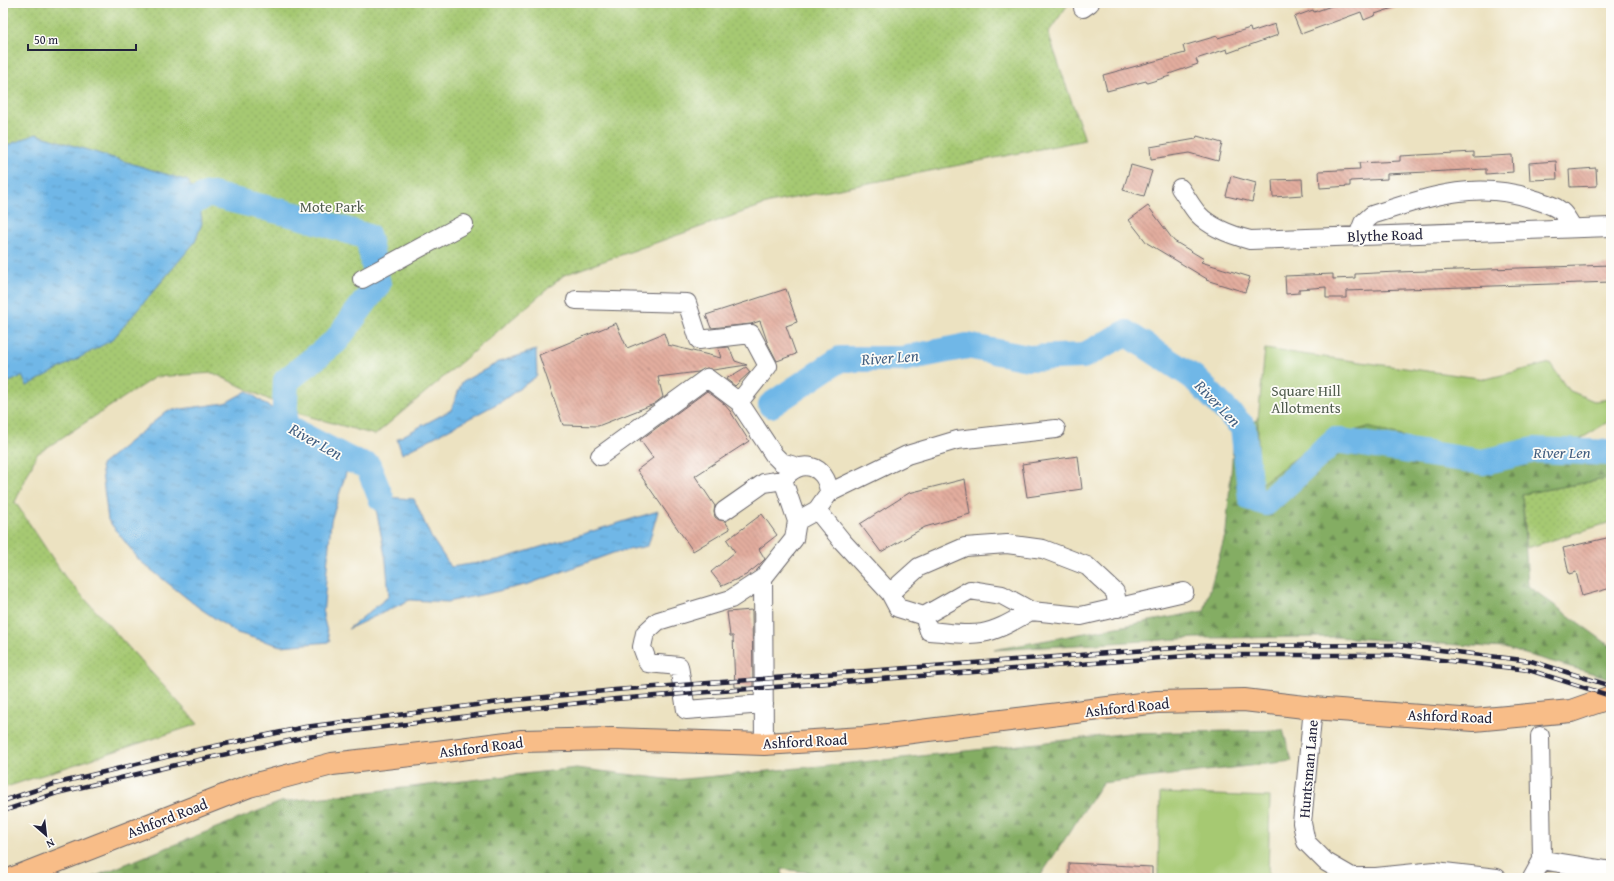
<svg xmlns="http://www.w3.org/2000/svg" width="1614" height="881" viewBox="0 0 1614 881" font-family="'Gentium Book Plus',serif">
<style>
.grass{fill:url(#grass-dots);stroke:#647656}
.forest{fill:url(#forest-firs);stroke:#536850}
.garden{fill:#a6c972;stroke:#647656}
.water{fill:url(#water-ripples);stroke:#486c91}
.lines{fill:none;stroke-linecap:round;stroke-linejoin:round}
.river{stroke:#6fb7e7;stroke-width:26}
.building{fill:url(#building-back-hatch)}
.minor-casing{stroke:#69656a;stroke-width:20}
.major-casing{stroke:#69656a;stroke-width:24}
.minor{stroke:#fff;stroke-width:18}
.major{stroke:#f8bd88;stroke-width:22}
.rail-casing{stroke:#22223b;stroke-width:4.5}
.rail{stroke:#fdfcf7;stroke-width:3;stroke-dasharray:9;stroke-linecap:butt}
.labels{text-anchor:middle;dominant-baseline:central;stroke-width:3.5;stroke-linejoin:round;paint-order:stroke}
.park-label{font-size:15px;fill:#505c4e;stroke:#fdfcf7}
.street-label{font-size:15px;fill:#22223b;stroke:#fdfcf7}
.water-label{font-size:16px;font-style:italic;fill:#415e80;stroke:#fdfcf7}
</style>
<defs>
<pattern id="grass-dots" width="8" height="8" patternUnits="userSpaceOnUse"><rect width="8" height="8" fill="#a6c972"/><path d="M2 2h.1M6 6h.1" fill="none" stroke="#8fac64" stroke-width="1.8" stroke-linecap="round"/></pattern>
<pattern id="forest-firs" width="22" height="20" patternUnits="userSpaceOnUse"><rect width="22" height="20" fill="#84ad64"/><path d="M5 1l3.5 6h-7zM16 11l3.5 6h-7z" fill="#6c8c54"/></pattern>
<pattern id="water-ripples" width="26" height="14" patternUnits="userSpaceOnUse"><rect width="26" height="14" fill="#6fb7e7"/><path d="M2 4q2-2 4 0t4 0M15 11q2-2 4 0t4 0" fill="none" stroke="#5b94bc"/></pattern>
<pattern id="building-back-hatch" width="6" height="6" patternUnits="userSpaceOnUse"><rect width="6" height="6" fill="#e3ad9f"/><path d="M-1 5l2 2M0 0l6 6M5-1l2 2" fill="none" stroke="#b88c83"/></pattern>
</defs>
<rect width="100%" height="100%" fill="#fdfcf7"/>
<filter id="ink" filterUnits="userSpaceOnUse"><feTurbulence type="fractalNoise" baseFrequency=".025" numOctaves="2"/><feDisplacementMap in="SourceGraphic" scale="8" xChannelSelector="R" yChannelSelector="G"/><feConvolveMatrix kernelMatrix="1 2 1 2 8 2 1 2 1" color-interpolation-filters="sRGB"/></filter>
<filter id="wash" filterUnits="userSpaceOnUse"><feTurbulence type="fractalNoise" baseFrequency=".012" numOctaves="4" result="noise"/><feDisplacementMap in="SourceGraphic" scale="16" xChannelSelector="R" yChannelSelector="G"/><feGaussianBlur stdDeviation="0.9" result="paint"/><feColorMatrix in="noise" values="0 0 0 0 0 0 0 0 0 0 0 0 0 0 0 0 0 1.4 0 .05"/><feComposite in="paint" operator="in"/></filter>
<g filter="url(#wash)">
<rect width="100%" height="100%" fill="#ece2c1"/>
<path class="grass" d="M 3,3 L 1069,3 L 1048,33 L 1085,140 L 769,203 L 564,275 L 375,435 L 297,413 L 213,373 L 155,377 L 37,454 L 15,502 L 65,577 L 198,724 L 3,788 Z
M 1611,478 L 1611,522 L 1527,548 L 1522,494 Z"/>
<path class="forest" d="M 1258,420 L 1258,486 L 1320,440 L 1369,427 L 1573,459 L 1611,454 L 1611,478 L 1522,494 L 1528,586 L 1609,645 L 1611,645 L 1611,677 L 1609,678 L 1504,648 L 1336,637 L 1196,638 L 993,650 L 1204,611 L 1226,532 L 1235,427 Z
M 1283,730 L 1292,761 L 1102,783 L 1039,878 L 854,878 L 782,869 L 783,878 L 91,878 L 281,802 L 576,768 L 674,780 L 893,759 L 1129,733 Z"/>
<path class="garden" d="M 1265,349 L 1486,379 L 1550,363 L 1568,390 L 1594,401 L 1611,399 L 1611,420 L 1579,440 L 1549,447 L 1471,455 L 1368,427 L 1320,440 L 1258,486 L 1258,420 Z
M 1160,793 L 1270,797 L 1268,878 L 1158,878 Z"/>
<path class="water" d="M 36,134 L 188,181 L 200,205 L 202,223 L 195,242 L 112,340 L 27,386 L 22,376 L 7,383 L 8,387 L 3,389 L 3,147 Z
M 536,350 L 537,376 L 502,401 L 402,454 L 397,439 L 451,410 L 462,382 L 499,362 Z
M 247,391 L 277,412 L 284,426 L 330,449 L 344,449 L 350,460 L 331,521 L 323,616 L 330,642 L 281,646 L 237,633 L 198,607 L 140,561 L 108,520 L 101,465 L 167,411 L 225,403 Z
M 376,461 L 384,497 L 414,499 L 431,537 L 451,567 L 498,560 L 658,511 L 648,546 L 613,553 L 529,584 L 490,593 L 447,602 L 410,600 L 348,629 L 389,596 L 386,561 L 368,466 Z"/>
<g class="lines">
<path class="river" d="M 197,200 L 208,194 L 307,218 L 368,237 L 378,284 L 336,341 L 286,381 L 284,426 L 350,460 L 368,466 L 381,498
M 771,405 L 840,359 L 902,359 L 967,346 L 1028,358 L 1083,356 L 1126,333 L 1193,377 L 1243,427 L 1251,498 L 1266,503 L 1335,440 L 1483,462 L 1534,450 L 1611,453"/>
</g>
<g id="blocks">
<path class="building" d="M 1340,3 L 1402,3 L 1402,5 L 1375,14 L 1376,15 L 1364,20 L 1361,12 L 1301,34 L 1294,17 L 1313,10 L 1314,12 Z
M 1275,24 L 1278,35 L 1228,53 L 1227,49 L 1196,59 L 1198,64 L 1169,74 L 1170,76 L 1147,83 L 1146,81 L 1107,91 L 1103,75 L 1185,53 L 1183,46 L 1217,36 L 1218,38 L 1250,28 L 1251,32 Z
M 1197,136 L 1222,143 L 1218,161 L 1189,153 L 1151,159 L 1150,147 L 1196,139 Z
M 1474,152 L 1474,157 L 1512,155 L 1513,172 L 1486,174 L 1486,169 L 1387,174 L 1387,179 L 1350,181 L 1350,186 L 1320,188 L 1319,171 L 1360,169 L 1359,163 L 1400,161 L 1400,156 Z
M 1556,161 L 1557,179 L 1530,180 L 1529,163 Z
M 1131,165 L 1152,171 L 1144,196 L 1123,190 Z
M 1596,168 L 1597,186 L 1570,187 L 1569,170 Z
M 1231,176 L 1256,183 L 1252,202 L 1226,196 Z
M 1302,179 L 1303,195 L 1273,197 L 1272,180 Z
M 1148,206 L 1174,241 L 1204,259 L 1201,262 L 1250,277 L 1245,292 L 1206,280 L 1207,279 L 1147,243 L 1129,220 Z
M 1611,265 L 1611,282 L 1346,291 L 1346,298 L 1326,298 L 1326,287 L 1299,289 L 1299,293 L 1286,294 L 1285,276 L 1333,274 L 1333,279 L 1355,278 L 1355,274 L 1397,272 Z
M 786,289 L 797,322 L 786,326 L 796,354 L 777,361 L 768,344 L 760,321 L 751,324 L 711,328 L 706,315 Z
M 616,323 L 627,348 L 664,333 L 668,345 L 721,358 L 718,348 L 729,347 L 735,361 L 747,365 L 713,370 L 707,368 L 698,372 L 658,377 L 663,397 L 654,404 L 598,426 L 563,425 L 539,355 Z
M 746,367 L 750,372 L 735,386 L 726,379 Z
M 707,391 L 724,404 L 730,411 L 749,441 L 695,476 L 715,506 L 714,512 L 715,517 L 719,520 L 725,521 L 730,529 L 693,551 L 637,470 L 653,458 L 640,440 Z
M 1078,456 L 1082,489 L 1027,497 L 1022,464 Z
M 965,479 L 970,514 L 925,527 L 881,552 L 860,524 L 909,493 Z
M 762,514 L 777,535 L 759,549 L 765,559 L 761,563 L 746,575 L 722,586 L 711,572 L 735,552 L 727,540 Z
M 1611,537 L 1611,588 L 1582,596 L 1576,572 L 1569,574 L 1563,548 Z
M 752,610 L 753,687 L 735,687 L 733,636 L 730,636 L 727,612 Z
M 1069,863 L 1152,867 L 1152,878 L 1069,878 Z"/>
</g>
</g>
<g filter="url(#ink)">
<use href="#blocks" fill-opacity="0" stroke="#69656a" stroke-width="1"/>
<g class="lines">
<g class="minor-casing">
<path id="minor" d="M 1083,8 L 1090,3
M 1180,188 C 1186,196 1191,206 1198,214 C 1211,228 1231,235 1250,240 L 1611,227
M 1358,236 L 1363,223 L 1372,215 C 1428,197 1477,179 1536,200 C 1545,203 1556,206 1563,213 C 1567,217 1570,224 1573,228
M 362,279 L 464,224
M 576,300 L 687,303 L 699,340 L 751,334 L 768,366 L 739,402 L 774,455 L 781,462 L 798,467
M 600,456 L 707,378 L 739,402
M 829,493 L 907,455 L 957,440 L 1056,429
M 817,510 L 842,541 L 890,593 L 898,608 L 924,616 L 970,590 L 1002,595 L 1031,611 L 1081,616 L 1184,592
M 724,511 L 764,483 L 783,480 C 799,457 827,464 829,493 L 817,510 L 797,521 L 783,480
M 763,578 L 731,599 L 658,621 L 645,633 L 642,647 L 648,663 L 679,666 L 686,710 L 764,704
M 890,593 L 919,567 L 965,547 L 1007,544 L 1043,549 L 1087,566 L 1115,592 L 1118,608
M 924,616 L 929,631 C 946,632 965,636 982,633 C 1000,630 1016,619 1031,611
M 1313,708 L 1302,823 L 1306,842 L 1326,862 L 1352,877 L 1376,877 L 1435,871 L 1497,878
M 764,744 L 763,578 L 794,539 L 797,521
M 1542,860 L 1611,871
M 1532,878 L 1542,860 L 1540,736"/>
</g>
<g class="major-casing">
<path id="major" d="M 14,878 L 249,786 L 332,764 L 437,752 L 522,741 L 612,739 L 764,744 L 863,738 L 1157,702 L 1244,700 L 1313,708 L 1474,720 L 1571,711 L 1611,697"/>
</g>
<use href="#minor" class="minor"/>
<use href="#major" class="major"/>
<g class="rail-casing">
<path id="rail" d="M 3,801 L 54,784 L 178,754 L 305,727 L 515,700 L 615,690 L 1201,646 L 1399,645 L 1531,661 L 1611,686
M 3,811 L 57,793 L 180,764 L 307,737 L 516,710 L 616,699 L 1200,655 L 1398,655 L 1529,670 L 1611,696"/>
</g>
<use href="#rail" class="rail"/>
</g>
</g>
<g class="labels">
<g class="park-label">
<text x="332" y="206">Mote Park</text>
<text x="1306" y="390">Square Hill<tspan x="1306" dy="17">Allotments</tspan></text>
</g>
<g class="street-label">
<text transform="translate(1385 235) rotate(-2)">Blythe Road</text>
<text transform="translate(1127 707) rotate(-6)">Ashford Road</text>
<text transform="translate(1450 716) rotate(2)">Ashford Road</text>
<text transform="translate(805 741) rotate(-3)">Ashford Road</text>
<text transform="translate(481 747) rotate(-7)">Ashford Road</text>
<text transform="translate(1308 769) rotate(-85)">Huntsman Lane</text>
<text transform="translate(167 818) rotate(-21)">Ashford Road</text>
</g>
<g class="water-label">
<text transform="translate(890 357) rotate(-4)">River Len</text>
<text transform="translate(1218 403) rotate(46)">River Len</text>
<text transform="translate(316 441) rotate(29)">River Len</text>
<text x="1562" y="452">River Len</text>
</g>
</g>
<rect width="1614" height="881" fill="none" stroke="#fdfcf7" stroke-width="16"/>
<g transform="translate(46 835) rotate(152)" stroke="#fdfcf7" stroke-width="3" paint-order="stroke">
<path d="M0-3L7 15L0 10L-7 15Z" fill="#22223b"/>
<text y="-6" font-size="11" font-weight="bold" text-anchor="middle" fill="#22223b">N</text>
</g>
<path d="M28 44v6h108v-6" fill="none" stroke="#22223b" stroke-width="2"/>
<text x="34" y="44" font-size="12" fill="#22223b" stroke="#fdfcf7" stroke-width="3" paint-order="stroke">50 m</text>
</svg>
